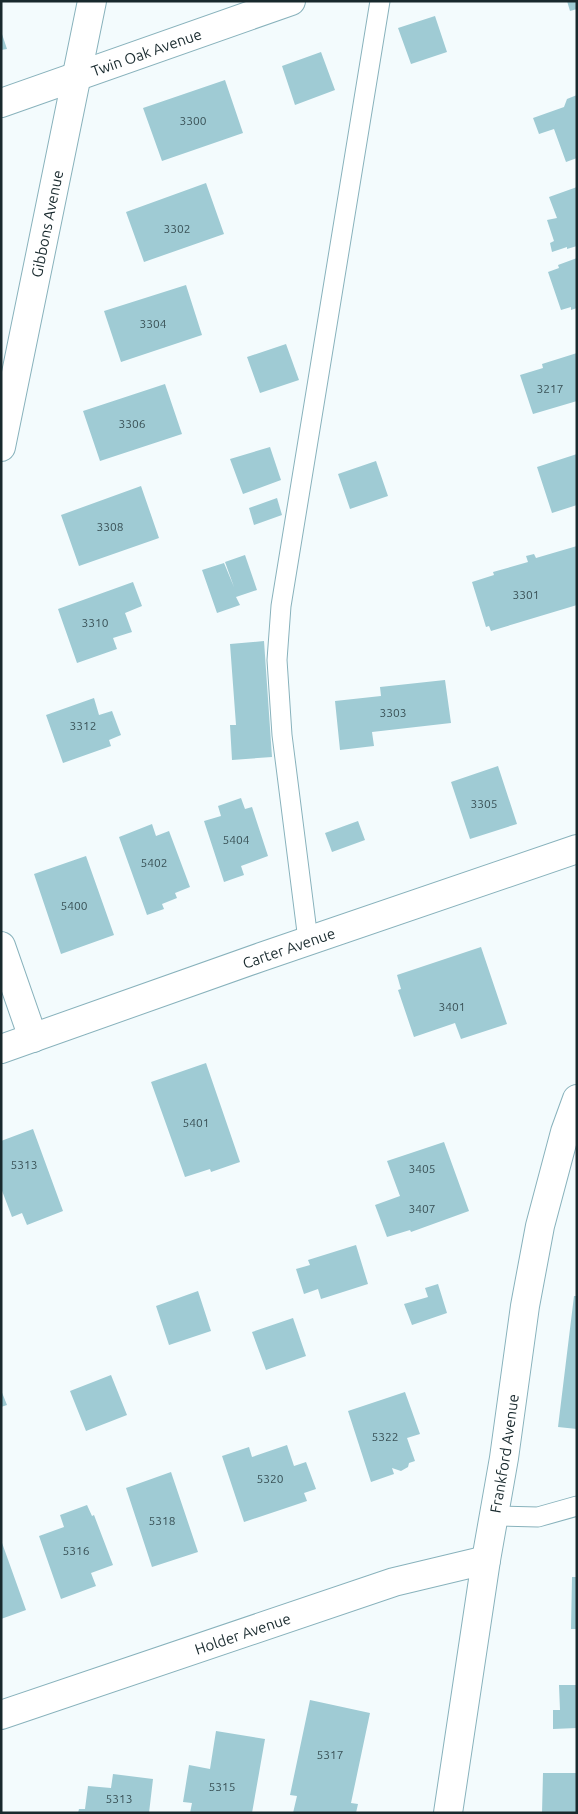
<svg xmlns="http://www.w3.org/2000/svg" width="578" height="1814" viewBox="0 0 578 1814" font-family="Ubuntu,sans-serif">
<style>
.building{fill:#9fcbd4}
.lines{fill:none;stroke-linecap:round;stroke-linejoin:round}
.service-casing{stroke:#88b2bc;stroke-width:21}
.minor-casing{stroke:#88b2bc;stroke-width:30}
.tertiary-casing{stroke:#88b2bc;stroke-width:30}
.service{stroke:#fff;stroke-width:19}
.minor{stroke:#fff;stroke-width:28}
.tertiary{stroke:#fff;stroke-width:28}
.labels{text-anchor:middle;dominant-baseline:central;stroke-width:4.5;stroke-linejoin:round;paint-order:stroke}
.number-label{font-size:12px;fill:#3a5257}
.street-label{font-size:15px;fill:#18292d;stroke:#f3fbfd}
</style>
<rect width="100%" height="100%" fill="#f3fbfd"/>
<path class="building" d="M 567,1 L 577,1 L 577,9 L 570,11 Z
M 435,16 L 447,52 L 411,64 L 398,28 Z
M 1,31 L 7,49 L 1,50 Z
M 321,52 L 335,90 L 295,105 L 282,66 Z
M 225,80 L 243,133 L 162,161 L 143,108 Z
M 577,95 L 577,158 L 566,162 L 554,129 L 539,134 L 533,118 L 564,107 L 567,99 Z
M 206,183 L 224,234 L 144,262 L 126,212 Z
M 577,187 L 577,246 L 567,249 L 567,247 L 552,252 L 550,243 L 554,241 L 547,220 L 557,218 L 549,197 Z
M 577,258 L 577,308 L 571,310 L 571,307 L 561,310 L 548,272 L 559,268 L 558,265 Z
M 186,285 L 202,335 L 121,362 L 104,311 Z
M 286,344 L 299,380 L 260,393 L 247,357 Z
M 577,353 L 577,401 L 533,414 L 520,375 L 543,368 L 542,364 Z
M 165,384 L 182,434 L 100,461 L 83,411 Z
M 270,447 L 281,480 L 243,494 L 230,459 Z
M 577,454 L 577,505 L 552,513 L 537,467 Z
M 376,461 L 388,496 L 350,509 L 338,474 Z
M 141,486 L 159,538 L 79,566 L 61,515 Z
M 277,498 L 282,515 L 254,525 L 249,508 Z
M 577,546 L 577,605 L 491,631 L 489,626 L 486,627 L 472,582 L 494,575 L 493,572 L 528,562 L 526,556 L 534,554 L 536,558 Z
M 245,555 L 257,590 L 236,597 L 240,605 L 217,613 L 202,570 L 224,563 L 234,587 L 225,562 Z
M 133,582 L 142,606 L 125,613 L 132,632 L 113,638 L 117,649 L 77,663 L 58,609 Z
M 264,641 L 272,757 L 232,760 L 230,725 L 236,725 L 230,644 Z
M 445,680 L 451,723 L 372,732 L 374,746 L 340,750 L 335,701 L 381,696 L 380,687 Z
M 94,698 L 99,715 L 112,711 L 121,735 L 109,740 L 111,746 L 63,763 L 46,715 Z
M 498,766 L 517,824 L 470,839 L 451,782 Z
M 241,798 L 245,809 L 252,807 L 268,856 L 241,866 L 244,875 L 224,882 L 204,821 L 221,816 L 218,806 Z
M 358,821 L 365,840 L 332,852 L 325,833 Z
M 152,824 L 156,836 L 169,831 L 190,887 L 175,893 L 177,898 L 162,904 L 164,909 L 147,915 L 119,837 Z
M 86,856 L 114,935 L 61,954 L 34,874 Z
M 481,947 L 507,1024 L 461,1039 L 455,1023 L 414,1037 L 398,990 L 401,989 L 397,975 Z
M 206,1063 L 240,1162 L 211,1172 L 210,1169 L 185,1177 L 151,1082 Z
M 33,1129 L 63,1211 L 27,1225 L 22,1213 L 12,1217 L 1,1188 L 1,1141 Z
M 444,1142 L 469,1211 L 411,1232 L 410,1230 L 387,1237 L 375,1205 L 400,1196 L 387,1161 Z
M 356,1245 L 368,1284 L 321,1299 L 318,1289 L 304,1294 L 296,1269 L 310,1265 L 308,1260 Z
M 438,1284 L 447,1313 L 412,1325 L 404,1304 L 428,1297 L 425,1288 Z
M 198,1291 L 211,1331 L 169,1345 L 156,1306 Z
M 574,1296 L 577,1296 L 577,1429 L 558,1427 Z
M 293,1318 L 306,1356 L 266,1370 L 252,1332 Z
M 111,1375 L 127,1415 L 86,1431 L 70,1391 Z
M 1,1390 L 7,1405 L 1,1407 Z
M 405,1392 L 420,1434 L 407,1438 L 415,1461 L 409,1463 L 408,1467 L 401,1471 L 392,1468 L 394,1474 L 371,1482 L 348,1411 Z
M 287,1445 L 294,1466 L 306,1462 L 316,1489 L 304,1493 L 307,1501 L 244,1522 L 222,1456 L 249,1447 L 252,1457 Z
M 171,1472 L 198,1552 L 152,1567 L 126,1488 Z
M 87,1505 L 92,1516 L 94,1515 L 113,1565 L 91,1573 L 96,1586 L 61,1599 L 39,1536 L 64,1527 L 60,1515 Z
M 1,1540 L 26,1610 L 1,1619 Z
M 572,1577 L 577,1577 L 577,1629 L 571,1629 Z
M 559,1685 L 577,1685 L 577,1728 L 553,1729 L 553,1710 L 560,1710 Z
M 310,1700 L 370,1713 L 351,1803 L 358,1804 L 356,1813 L 293,1813 L 297,1796 L 290,1795 Z
M 216,1731 L 265,1739 L 252,1813 L 190,1813 L 192,1803 L 183,1802 L 189,1765 L 210,1769 Z
M 543,1773 L 577,1773 L 577,1813 L 542,1813 Z
M 113,1774 L 153,1779 L 149,1813 L 78,1813 L 79,1809 L 85,1809 L 88,1786 L 111,1788 Z"/>
<g class="lines">
<g class="service-casing">
<path id="service" d="M 308,940 L 282,735 L 277,660 L 281,606 L 380,1
M 495,1516 L 538,1517 L 577,1506"/>
</g>
<g class="minor-casing">
<g id="minor">
<path id="s1" d="M 1,103 L 291,1"/>
<path id="s2" d="M 1,447 L 92,1"/>
<path d="M 1,946 L 33,1038"/>
<path id="s3" d="M 1,1049 L 261,957 L 577,849"/>
<path id="s4" d="M 1,1715 L 394,1582 L 486,1560"/>
</g>
</g>
<g class="tertiary-casing">
<g id="tertiary">
<path id="s5" d="M 448,1813 L 486,1560 L 504,1458 L 525,1306 L 540,1226 L 565,1132 L 577,1099"/>
</g>
</g>
<use href="#service" class="service"/>
<use href="#minor" class="minor"/>
<use href="#tertiary" class="tertiary"/>
</g>
<g class="labels">
<g class="number-label">
<text x="193" y="120">3300</text>
<text x="177" y="228">3302</text>
<text x="153" y="323">3304</text>
<text x="550" y="388">3217</text>
<text x="132" y="423">3306</text>
<text x="110" y="526">3308</text>
<text x="526" y="594">3301</text>
<text x="95" y="622">3310</text>
<text x="393" y="712">3303</text>
<text x="83" y="725">3312</text>
<text x="484" y="803">3305</text>
<text x="236" y="839">5404</text>
<text x="154" y="862">5402</text>
<text x="74" y="905">5400</text>
<text x="452" y="1006">3401</text>
<text x="196" y="1122">5401</text>
<text x="24" y="1164">5313</text>
<text x="422" y="1168">3405</text>
<text x="422" y="1208">3407</text>
<text x="385" y="1436">5322</text>
<text x="270" y="1478">5320</text>
<text x="162" y="1520">5318</text>
<text x="76" y="1550">5316</text>
<text x="330" y="1754">5317</text>
<text x="222" y="1786">5315</text>
<text x="119" y="1798">5313</text>
</g>
<g class="street-label">
<text stroke="none"><textPath href="#s1" startOffset="154">Twin Oak Avenue</textPath></text>
<text stroke="none"><textPath href="#s2" startOffset="228">Gibbons Avenue</textPath></text>
<text stroke="none"><textPath href="#s3" startOffset="305">Carter Avenue</textPath></text>
<text stroke="none"><textPath href="#s5" startOffset="364">Frankford Avenue</textPath></text>
<text stroke="none"><textPath href="#s4" startOffset="255">Holder Avenue</textPath></text>
</g>
</g>
<rect width="578" height="1814" fill="none" stroke="#18292d" stroke-width="5"/>
</svg>
